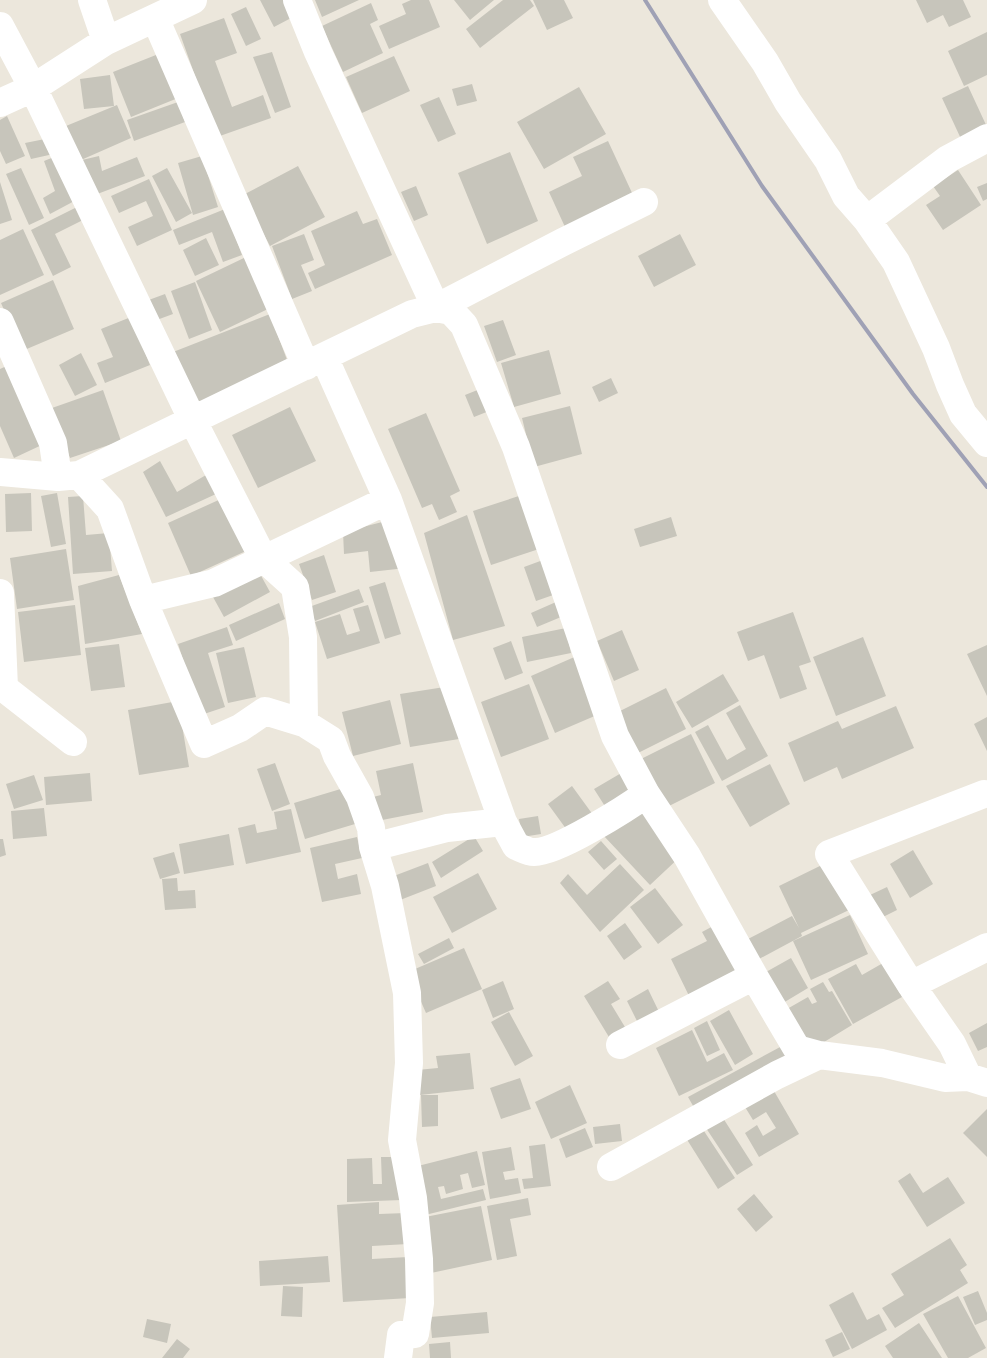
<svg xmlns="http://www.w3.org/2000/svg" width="987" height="1358" viewBox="0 0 987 1358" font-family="'Roboto Condensed',sans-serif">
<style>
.building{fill:#c7c5bb}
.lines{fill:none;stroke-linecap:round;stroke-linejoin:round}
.minor{stroke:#fff;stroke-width:28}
.rail{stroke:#9fa1b5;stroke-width:4}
</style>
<rect width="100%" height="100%" fill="#ece7dc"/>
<path class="building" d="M 260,0 L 285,0 L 293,17 L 274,27 Z
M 315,0 L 359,0 L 322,17 Z
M 411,0 L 429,0 L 440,27 L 389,49 L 379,26 L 406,14 L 402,4 Z
M 454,0 L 494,0 L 470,20 Z
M 503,0 L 530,0 L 534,6 L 480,48 L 466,29 Z
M 533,0 L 564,0 L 573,18 L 547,30 Z
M 916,0 L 963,0 L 971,17 L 949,27 L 943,15 L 927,23 Z
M 371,3 L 378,20 L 370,24 L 383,53 L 343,72 L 322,26 Z
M 246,7 L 261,39 L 246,46 L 231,14 Z
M 224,18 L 237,53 L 215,61 L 232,107 L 263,95 L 271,118 L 217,137 L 180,34 Z
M 987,32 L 987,75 L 964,86 L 948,51 Z
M 272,52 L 291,107 L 275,113 L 253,57 Z
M 161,53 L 178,98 L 131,117 L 113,72 Z
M 394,56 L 410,91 L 362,113 L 346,77 Z
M 110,75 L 114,106 L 84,109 L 80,79 Z
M 472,84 L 477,101 L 457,106 L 452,89 Z
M 968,86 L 987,127 L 962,141 L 942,98 Z
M 579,87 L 606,134 L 544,169 L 517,122 Z
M 439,97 L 456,134 L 438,142 L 420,105 Z
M 178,102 L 185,122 L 134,141 L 127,120 Z
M 117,105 L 131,138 L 81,160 L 66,126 Z
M 7,116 L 25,156 L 6,164 L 0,151 L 0,120 Z
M 55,137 L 58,153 L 31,159 L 25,143 Z
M 608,141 L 633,195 L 565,227 L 549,192 L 582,176 L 573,157 Z
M 510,152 L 538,221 L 487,244 L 458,173 Z
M 59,155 L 80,198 L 50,214 L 43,198 L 55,191 L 44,161 Z
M 99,156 L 102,171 L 137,157 L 145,176 L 92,196 L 82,160 Z
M 202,156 L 218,207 L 193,215 L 178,163 Z
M 298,166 L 325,217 L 270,246 L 243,195 Z
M 21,168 L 44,218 L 29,225 L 6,174 Z
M 167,168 L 192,213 L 176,222 L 152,176 Z
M 958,170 L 981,205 L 943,230 L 926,205 L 940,196 L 933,186 Z
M 149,179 L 172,230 L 137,246 L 128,227 L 153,216 L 146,201 L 119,213 L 111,196 Z
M 0,182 L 12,220 L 0,224 Z
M 987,183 L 987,199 L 983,201 L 977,187 Z
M 416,186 L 428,215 L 414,221 L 401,192 Z
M 79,206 L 85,219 L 55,234 L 71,267 L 53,276 L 31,230 Z
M 225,209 L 242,255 L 223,262 L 212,232 L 179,245 L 173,230 Z
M 357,211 L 363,224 L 377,219 L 392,255 L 315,289 L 308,273 L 325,265 L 311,231 Z
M 23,229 L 44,275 L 0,295 L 0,240 Z
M 304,234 L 314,260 L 301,265 L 312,291 L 292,299 L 272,246 Z
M 680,234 L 696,265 L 654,287 L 638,256 Z
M 206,238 L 219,265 L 195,276 L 183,250 Z
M 246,257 L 270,308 L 220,332 L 196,281 Z
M 53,280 L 74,329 L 22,351 L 1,303 Z
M 195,282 L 212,330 L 189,339 L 171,291 Z
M 165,294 L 173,314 L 154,321 L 146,301 Z
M 270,314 L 290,368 L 189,408 L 168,354 Z
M 131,317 L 150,365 L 105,383 L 97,363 L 113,357 L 101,329 Z
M 503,320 L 516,355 L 497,362 L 484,326 Z
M 549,350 L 561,394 L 514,407 L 501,363 Z
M 81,353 L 97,385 L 75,396 L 59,365 Z
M 11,364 L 46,443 L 14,458 L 0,426 L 0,369 Z
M 611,378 L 618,393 L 599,402 L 592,387 Z
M 485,387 L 494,409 L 474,417 L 465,395 Z
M 103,390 L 121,441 L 70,458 L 52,408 Z
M 570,406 L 582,454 L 534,467 L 522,418 Z
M 290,407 L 316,461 L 258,488 L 232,435 Z
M 426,413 L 460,491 L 450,496 L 457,512 L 439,520 L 432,504 L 422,508 L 388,429 Z
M 160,461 L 177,492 L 206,475 L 216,494 L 166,517 L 143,472 Z
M 31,493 L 32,531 L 6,532 L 5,494 Z
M 57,493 L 66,544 L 51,547 L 41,496 Z
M 525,494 L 542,548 L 491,565 L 473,511 Z
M 83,496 L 86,535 L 109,533 L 112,571 L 73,574 L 68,497 Z
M 223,498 L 246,551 L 191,576 L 168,523 Z
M 467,515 L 505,626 L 453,640 L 424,533 Z
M 671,517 L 677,536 L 640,547 L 634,529 Z
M 394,519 L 406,568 L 370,572 L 368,551 L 344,554 L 343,532 Z
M 66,549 L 74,600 L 17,609 L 10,558 Z
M 324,555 L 336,592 L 312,600 L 299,564 Z
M 543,560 L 556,594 L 536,601 L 524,567 Z
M 259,572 L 270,592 L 224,617 L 213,597 Z
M 119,575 L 142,634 L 85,644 L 78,586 Z
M 385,582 L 401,634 L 385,639 L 369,587 Z
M 359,589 L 364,602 L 315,621 L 309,607 Z
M 556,602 L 561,617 L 537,627 L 531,613 Z
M 279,603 L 285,619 L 236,641 L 229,625 Z
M 75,605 L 81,655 L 24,662 L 18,612 Z
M 368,605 L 380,643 L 327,659 L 315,622 L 340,614 L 347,635 L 360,631 L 353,609 Z
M 793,612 L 811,662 L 799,666 L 807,689 L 780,699 L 764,655 L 748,661 L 737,632 Z
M 227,627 L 233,645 L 208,653 L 225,707 L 201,715 L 178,644 Z
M 566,628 L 571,653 L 527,662 L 522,637 Z
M 622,630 L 639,670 L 614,681 L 597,641 Z
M 863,637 L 886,696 L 836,716 L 813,657 Z
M 511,641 L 523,673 L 505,680 L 493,648 Z
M 119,644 L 125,687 L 91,691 L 85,648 Z
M 987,645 L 987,696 L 967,654 Z
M 244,647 L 256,697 L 228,703 L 216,653 Z
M 579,655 L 604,712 L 555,733 L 531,676 Z
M 723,674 L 739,701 L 692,728 L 676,702 Z
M 529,684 L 549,739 L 501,757 L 481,702 Z
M 451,686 L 459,739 L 410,747 L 400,694 Z
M 666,688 L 686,729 L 636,754 L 616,713 Z
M 390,700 L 401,744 L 353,756 L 342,712 Z
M 178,701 L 189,767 L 139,775 L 128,710 Z
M 740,705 L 768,756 L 722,781 L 695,732 L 708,725 L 727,760 L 746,749 L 726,713 Z
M 896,706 L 914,748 L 842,779 L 837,767 L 804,782 L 788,743 L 838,721 L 842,729 Z
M 987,717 L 987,751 L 974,724 Z
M 691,734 L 715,783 L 665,808 L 641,759 Z
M 275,763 L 290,804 L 272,811 L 257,769 Z
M 413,763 L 423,812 L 377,821 L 373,797 L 381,795 L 376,771 Z
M 770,764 L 790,804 L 750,827 L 726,786 Z
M 623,772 L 636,794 L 608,811 L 594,789 Z
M 90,773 L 92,801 L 46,805 L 44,777 Z
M 34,775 L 43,800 L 14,809 L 6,784 Z
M 572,786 L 596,819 L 572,837 L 548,804 Z
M 344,788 L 355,824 L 305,839 L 294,803 Z
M 636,804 L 682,855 L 650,885 L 603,835 Z
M 44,808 L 47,836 L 13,839 L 11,811 Z
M 291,809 L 301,852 L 246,864 L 238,828 L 255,824 L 257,833 L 277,829 L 274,812 Z
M 538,816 L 541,834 L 522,837 L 519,819 Z
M 229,834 L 234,865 L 184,874 L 179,844 Z
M 474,836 L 483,851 L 441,878 L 432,862 Z
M 357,837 L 362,858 L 335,864 L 338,879 L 357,874 L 361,894 L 322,902 L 310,848 Z
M 0,839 L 3,839 L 6,855 L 0,857 Z
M 601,841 L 617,859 L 604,870 L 588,852 Z
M 913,850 L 933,884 L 910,898 L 890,864 Z
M 174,852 L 180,873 L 160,879 L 153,858 Z
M 428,863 L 436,886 L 395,902 L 386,879 Z
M 826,863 L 849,910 L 801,933 L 802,936 L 759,959 L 748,939 L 792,916 L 799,928 L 779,886 Z
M 620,864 L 644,890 L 600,932 L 560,883 L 568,874 L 587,895 Z
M 478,873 L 497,909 L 452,933 L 433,897 Z
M 177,878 L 178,891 L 195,890 L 196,908 L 165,910 L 162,879 Z
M 887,887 L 897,910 L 881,918 L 870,895 Z
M 655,888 L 683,925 L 658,944 L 630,907 Z
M 850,915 L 868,954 L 811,980 L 793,941 Z
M 625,923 L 642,947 L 624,960 L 607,936 Z
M 717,924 L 743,978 L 693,1004 L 671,959 L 707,941 L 702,932 Z
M 449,938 L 454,948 L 424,964 L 418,954 Z
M 464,948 L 482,989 L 426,1013 L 408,972 Z
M 791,958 L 808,988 L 783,1003 L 766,972 Z
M 883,963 L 902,997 L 853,1024 L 828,979 L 856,964 L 862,975 Z
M 503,981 L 514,1009 L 493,1018 L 482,990 Z
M 608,981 L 620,999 L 611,1004 L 628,1032 L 612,1042 L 584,996 Z
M 823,982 L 829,992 L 832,991 L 852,1025 L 811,1050 L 787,1009 L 808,997 L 812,1004 L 817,1002 L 810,989 Z
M 648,989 L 661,1016 L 640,1027 L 627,1001 Z
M 729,1010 L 753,1054 L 735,1065 L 710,1021 Z
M 509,1012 L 533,1056 L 515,1066 L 491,1022 Z
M 707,1021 L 720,1050 L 707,1056 L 694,1028 Z
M 987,1023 L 987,1047 L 978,1051 L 969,1033 Z
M 692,1030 L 707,1062 L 724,1053 L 733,1070 L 679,1096 L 656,1048 Z
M 782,1046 L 789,1060 L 696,1111 L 688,1097 Z
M 470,1053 L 474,1089 L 420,1095 L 417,1070 L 438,1068 L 436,1056 Z
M 520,1078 L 531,1109 L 501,1119 L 490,1088 Z
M 570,1085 L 587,1123 L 551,1139 L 535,1102 Z
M 774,1091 L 799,1134 L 759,1157 L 745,1133 L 757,1125 L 763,1136 L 776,1128 L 766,1112 L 753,1120 L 745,1107 Z
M 421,1095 L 438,1095 L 438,1126 L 422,1127 Z
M 987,1109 L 987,1157 L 963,1133 Z
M 723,1118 L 753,1165 L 737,1175 L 706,1128 Z
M 620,1124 L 622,1141 L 595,1144 L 593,1127 Z
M 585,1128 L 593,1147 L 566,1158 L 559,1139 Z
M 702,1128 L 735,1178 L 718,1189 L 686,1138 Z
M 545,1144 L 551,1186 L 524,1189 L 522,1179 L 533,1178 L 529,1146 Z
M 511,1147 L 515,1170 L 503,1172 L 505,1180 L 518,1178 L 521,1193 L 490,1199 L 482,1152 Z
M 477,1151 L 485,1185 L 472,1188 L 468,1173 L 460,1175 L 463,1189 L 446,1194 L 444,1186 L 438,1187 L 441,1199 L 483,1189 L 486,1200 L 425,1215 L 414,1167 Z
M 381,1157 L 401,1157 L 402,1200 L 347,1202 L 347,1159 L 372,1158 L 373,1184 L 382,1184 Z
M 910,1173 L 923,1193 L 948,1177 L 965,1203 L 927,1227 L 898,1181 Z
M 754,1194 L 773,1217 L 756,1232 L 737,1209 Z
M 528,1198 L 531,1215 L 510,1219 L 517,1256 L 497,1260 L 487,1206 Z
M 379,1202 L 379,1214 L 406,1213 L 408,1244 L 372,1246 L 372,1259 L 408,1257 L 410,1298 L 343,1302 L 337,1205 Z
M 481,1206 L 492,1260 L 431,1273 L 420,1218 Z
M 950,1238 L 967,1265 L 960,1270 L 968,1283 L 895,1328 L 882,1308 L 904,1295 L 891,1274 Z
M 328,1256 L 330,1282 L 260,1286 L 259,1261 Z
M 283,1286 L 303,1287 L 302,1317 L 281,1316 Z
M 978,1291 L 987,1313 L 987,1320 L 975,1325 L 963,1297 Z
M 853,1292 L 867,1320 L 879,1314 L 887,1330 L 852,1349 L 829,1305 Z
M 958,1296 L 986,1348 L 968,1358 L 948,1358 L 923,1314 Z
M 487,1312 L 489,1333 L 432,1338 L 430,1317 Z
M 147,1319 L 171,1324 L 167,1343 L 143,1337 Z
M 919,1323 L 942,1358 L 893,1358 L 885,1346 Z
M 842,1332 L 850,1349 L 833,1357 L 825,1340 Z
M 177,1339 L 190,1349 L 183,1358 L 162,1358 Z
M 450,1342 L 451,1358 L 430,1358 L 429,1344 Z"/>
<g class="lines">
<path class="minor" d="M 92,0 L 106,41
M 297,0 L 318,52 L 436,308
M 722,0 L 765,62 L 788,102 L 828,160 L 846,196 L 867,220 L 896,262 L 936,348 L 950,385 L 963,414 L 987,443
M 155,18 L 306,366
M 0,26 L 33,88 L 193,421 L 263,558 L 295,587 L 303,637 L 304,723
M 0,103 L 33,88 L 106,41 L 193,0
M 867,220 L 948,159 L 987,138
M 436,308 L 451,311 L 464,325 L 516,447 L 615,736 L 646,794 L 687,856 L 754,976 L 797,1049 L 819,1055 L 882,1063 L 945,1078 L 968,1077 L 987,1083
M 0,322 L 53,443 L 58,477
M 324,357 L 388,500 L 503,822
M 0,472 L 58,477 L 79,475 L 412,314 L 436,308 L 563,242 L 644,202
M 79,475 L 110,509 L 143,600 L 204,744 L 240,728 L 265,711 L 304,723 L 331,740 L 337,756 L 360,797 L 371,828 L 373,847 L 385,886 L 407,993 L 409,1063 L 402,1140 L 413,1198 L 419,1259 L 420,1303 L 415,1334 L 401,1335 L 398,1358
M 0,593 L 4,688 L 73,742
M 143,600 L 214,583 L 388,500
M 373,847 L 447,828 L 503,822 L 516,846 C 521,848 528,852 534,852 C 556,853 627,808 646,794
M 911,985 L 987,947
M 620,1045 L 754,976
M 968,1077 L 952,1044 L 911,985 L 829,854 L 984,794
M 611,1167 L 777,1075 L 819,1055"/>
<path class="rail" d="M 645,0 L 762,186 L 913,394 L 987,487"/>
</g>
</svg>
